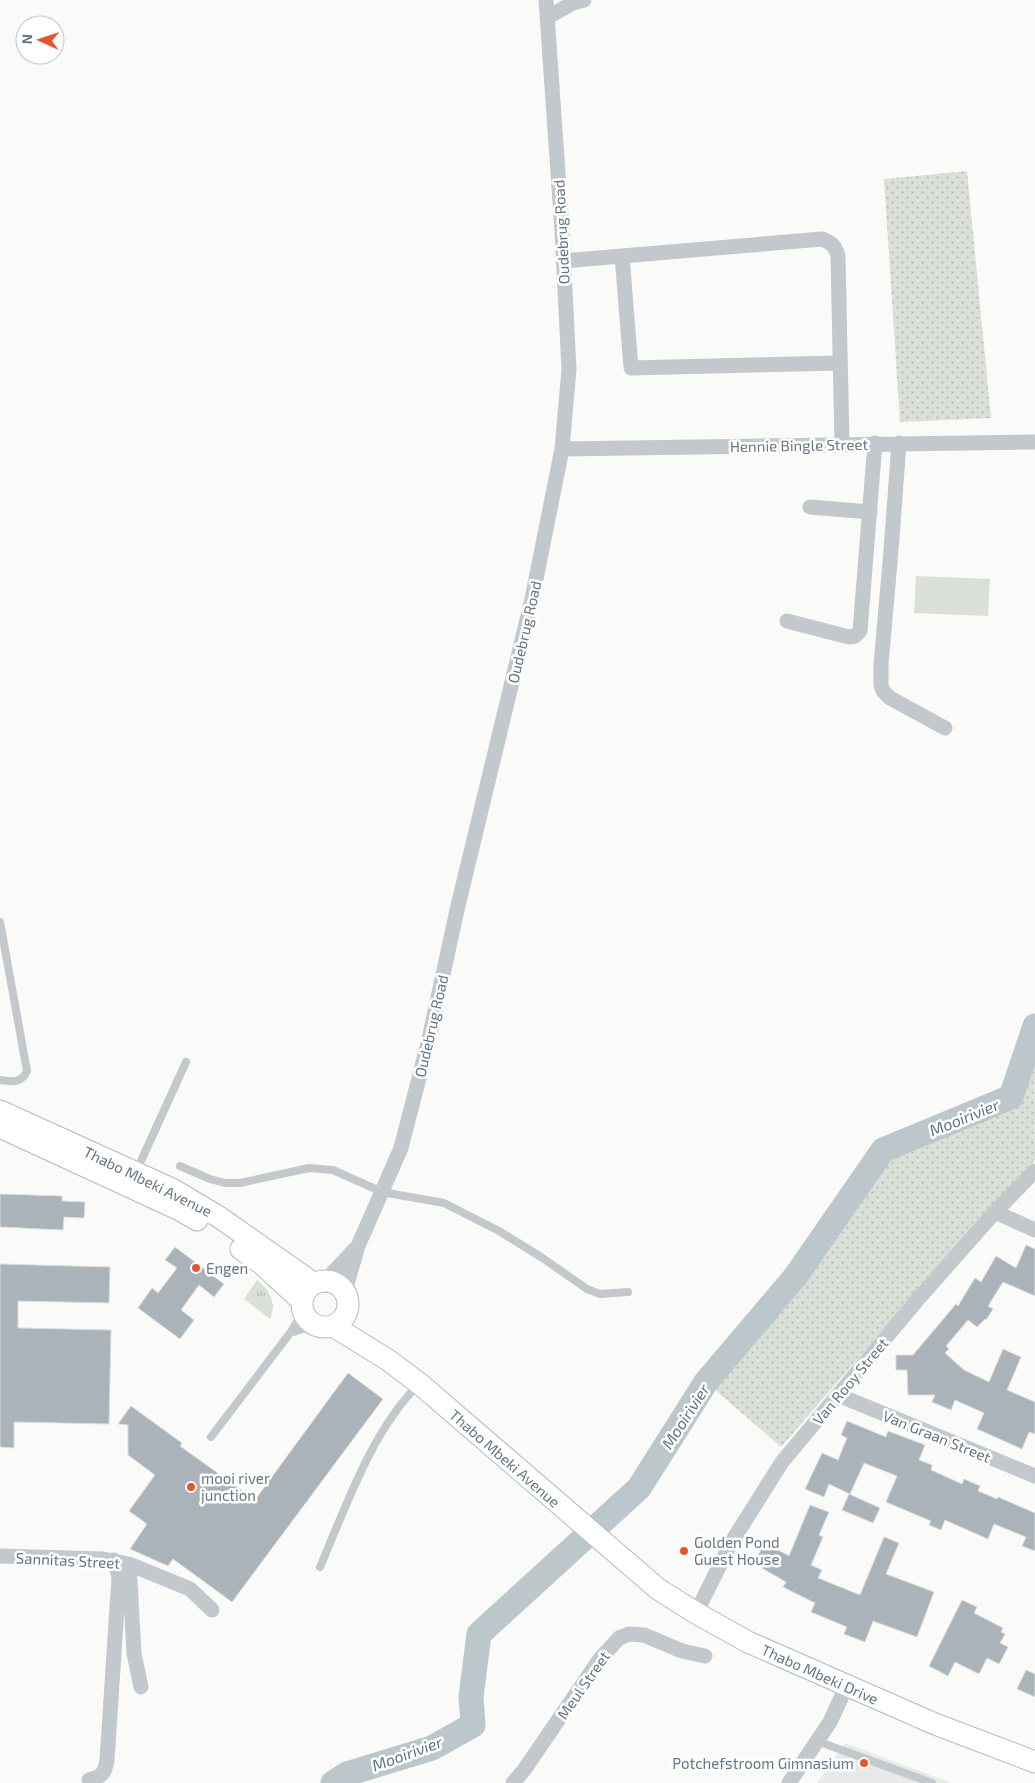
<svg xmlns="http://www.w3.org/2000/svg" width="1035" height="1783" viewBox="0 0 1035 1783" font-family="'Exo 2',sans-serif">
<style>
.built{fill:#e8e9e9}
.grass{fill:url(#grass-tufts)}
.park{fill:url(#park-dots)}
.pitch{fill:#dadfd7}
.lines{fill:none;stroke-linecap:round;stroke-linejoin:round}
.river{stroke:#bbc7cb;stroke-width:25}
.building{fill:#aab3b9;stroke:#dcdcda}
.secondary-casing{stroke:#b3babf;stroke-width:23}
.service{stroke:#c3c8cc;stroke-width:8}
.minor{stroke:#c3c8cc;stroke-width:15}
.secondary{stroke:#fff;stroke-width:21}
.poi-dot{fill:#e4572e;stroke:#fff;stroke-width:2}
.labels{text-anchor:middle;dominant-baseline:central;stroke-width:5;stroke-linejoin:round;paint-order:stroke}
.street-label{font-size:15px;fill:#657683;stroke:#fff}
.poi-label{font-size:15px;fill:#657683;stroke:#fff;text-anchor:start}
.water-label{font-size:16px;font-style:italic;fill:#60757c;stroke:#fff}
</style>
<defs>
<pattern id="grass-tufts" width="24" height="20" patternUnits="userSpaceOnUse" patternTransform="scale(1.25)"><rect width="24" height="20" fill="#dadfd7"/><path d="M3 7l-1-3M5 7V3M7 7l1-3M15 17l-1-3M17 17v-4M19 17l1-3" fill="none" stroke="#b4b9b4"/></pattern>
<pattern id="park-dots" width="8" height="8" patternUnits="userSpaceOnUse" patternTransform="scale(1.25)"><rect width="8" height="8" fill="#dadfd7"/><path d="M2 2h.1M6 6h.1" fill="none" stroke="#b4b9b4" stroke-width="1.8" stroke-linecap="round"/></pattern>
</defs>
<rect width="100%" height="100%" fill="#fafaf8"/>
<path class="built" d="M 845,1743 L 951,1783 L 817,1783 Z"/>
<path class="grass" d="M 257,1280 C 270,1290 277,1303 270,1319 L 244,1299 Z"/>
<path class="park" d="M 967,171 L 991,418 L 900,422 L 884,179 Z
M 1035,1026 L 1035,1160 L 874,1340 L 781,1447 L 706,1382 L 795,1277 L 883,1150 L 1011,1097 Z"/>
<path class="pitch" d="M 916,576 L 990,579 L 988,616 L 914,613 Z"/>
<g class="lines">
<path class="river" d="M 333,1783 L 347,1774 L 432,1748 L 473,1725 L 471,1697 L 479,1634 L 639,1488 L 706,1382 L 795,1277 L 883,1150 L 1011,1097 L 1035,1026"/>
</g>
<path class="building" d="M 0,1194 L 62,1196 L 62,1201 L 85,1202 L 84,1218 L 64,1217 L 63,1230 L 0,1227 Z
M 1026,1245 L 1035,1249 L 1035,1296 L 1003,1282 L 988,1306 L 993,1309 L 986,1320 L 985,1319 L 977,1327 L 968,1320 L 946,1346 L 949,1349 L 945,1353 L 964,1370 L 989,1382 L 1003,1349 L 1021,1357 L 1007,1390 L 1035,1402 L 1035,1434 L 1029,1432 L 1022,1449 L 977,1429 L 984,1413 L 955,1400 L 951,1410 L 932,1402 L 935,1395 L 908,1395 L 907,1370 L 896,1370 L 896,1355 L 913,1355 L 956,1304 L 958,1306 L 975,1278 L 981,1282 L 996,1256 L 1016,1268 Z
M 175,1247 L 224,1284 L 214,1297 L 199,1285 L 181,1310 L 194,1320 L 180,1339 L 138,1308 L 152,1288 L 158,1293 L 177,1268 L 165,1260 Z
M 0,1264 L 110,1267 L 109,1303 L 18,1301 L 18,1328 L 111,1330 L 109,1424 L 14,1422 L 14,1448 L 0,1447 Z
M 348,1373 L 383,1399 L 232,1602 L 173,1559 L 168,1566 L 130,1549 L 147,1524 L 129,1511 L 155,1475 L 128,1455 L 128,1425 L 118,1424 L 131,1406 L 182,1443 L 180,1446 L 255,1500 Z
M 847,1421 L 886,1437 L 888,1431 L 925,1445 L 919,1460 L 932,1465 L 931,1470 L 962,1484 L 964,1479 L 980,1486 L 978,1491 L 997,1499 L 998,1497 L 1035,1513 L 1035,1551 L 1022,1546 L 1026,1537 L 994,1524 L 988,1539 L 945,1520 L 941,1530 L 929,1525 L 931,1521 L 886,1502 L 897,1476 L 864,1463 L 850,1494 L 829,1484 L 824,1497 L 805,1489 L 822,1453 L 838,1460 L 847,1438 L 841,1435 Z
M 849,1494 L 880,1508 L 873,1523 L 842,1510 Z
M 810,1505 L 829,1512 L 819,1535 L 823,1537 L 811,1565 L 822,1570 L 818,1578 L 860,1595 L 884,1537 L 899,1543 L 886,1574 L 934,1592 L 917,1637 L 873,1621 L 865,1642 L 844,1634 L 847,1627 L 811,1612 L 815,1603 L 783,1587 L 786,1582 L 762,1568 L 764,1564 L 756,1559 L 765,1543 L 789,1556 Z
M 962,1600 L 977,1607 L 974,1613 L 1003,1628 L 1001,1632 L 1005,1634 L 1000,1643 L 1008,1647 L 999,1664 L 987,1658 L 979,1674 L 955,1662 L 948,1676 L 929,1666 Z
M 1026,1670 L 1035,1674 L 1035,1697 L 1017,1689 Z"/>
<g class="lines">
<g class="secondary-casing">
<path id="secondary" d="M 0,1111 L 172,1189 L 219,1217 L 313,1283
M 0,1127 L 180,1210 L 197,1220
M 241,1249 L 262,1264 L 302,1301
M302 1304a23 23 0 1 1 46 0a23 23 0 1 1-46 0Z
M 333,1326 L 388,1360 L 420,1384 L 658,1589 L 696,1613 L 748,1642 L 935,1724 L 1035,1762"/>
</g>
<path class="service" d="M 0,922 L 27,1071 C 22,1083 12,1082 0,1080
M 180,1166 L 210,1179 L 225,1183 L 240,1183 L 309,1168 L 333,1170 L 382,1192 L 444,1203 L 499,1231 L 541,1257 L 587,1289 L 600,1294 L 628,1292
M 136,1172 L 186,1062
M 303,1312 L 290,1333 L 316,1325
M 211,1437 L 290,1333
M 320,1567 C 346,1507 371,1432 418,1385
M 817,1741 L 932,1783"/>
<path class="minor" d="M 548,17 L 573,3 L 584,0
M 622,256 L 631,368 L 840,363
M 563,261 L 822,239 C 832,243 835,246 838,256 L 842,444
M 899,443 L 891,551 L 881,664 L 881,685 L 883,691 L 890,698 L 945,728
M 562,449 L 1035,442
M 810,507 L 870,512
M 787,621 L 849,637 L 855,636 L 860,631 L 875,443
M 995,1212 L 1035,1230
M 326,1280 L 355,1249
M 345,1291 L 358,1246 L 401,1148 L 429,1039 L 457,910 L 532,599 L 562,449 L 569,369 L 562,231 L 546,0
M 838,1395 L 1035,1476
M 0,1556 L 103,1559 L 129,1564 L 190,1589 L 212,1610
M 129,1564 L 134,1653 L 141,1687
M 696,1613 L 731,1543 L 782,1462 L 919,1298 L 995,1212 L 1035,1171
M 89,1780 C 102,1777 105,1773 107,1760 L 119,1577 L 114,1560
M 513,1783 L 524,1770 L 600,1659 L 619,1638 L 629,1634 L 644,1635 L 682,1651 L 705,1656
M 789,1783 L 830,1722 L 847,1685"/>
<use href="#secondary" class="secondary"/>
</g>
<g class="poi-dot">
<circle cx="196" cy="1268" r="5"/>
<circle cx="191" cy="1487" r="5"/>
<circle cx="684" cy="1551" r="5"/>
<circle cx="864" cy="1763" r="5"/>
</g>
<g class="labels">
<g class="street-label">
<text transform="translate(561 232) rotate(-93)">Oudebrug Road</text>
<text transform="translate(799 445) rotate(-1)">Hennie Bingle Street</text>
<text transform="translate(524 632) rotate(-77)">Oudebrug Road</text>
<text transform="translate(431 1026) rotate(-77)">Oudebrug Road</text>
<text transform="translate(148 1181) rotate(26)">Thabo Mbeki Avenue</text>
<text transform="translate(850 1381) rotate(-50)">Van Rooy Street</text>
<text transform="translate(937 1436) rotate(22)">Van Graan Street</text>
<text transform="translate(505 1458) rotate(41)">Thabo Mbeki Avenue</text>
<text transform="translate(68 1560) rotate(3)">Sannitas Street</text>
<text transform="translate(820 1674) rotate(24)">Thabo Mbeki Drive</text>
<text transform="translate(583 1685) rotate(-55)">Meul Street</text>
</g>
<g class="poi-label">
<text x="206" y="1268">Engen</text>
<text x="201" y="1478">mooi river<tspan x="201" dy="17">junction</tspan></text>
<text x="694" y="1542">Golden Pond<tspan x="694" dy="17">Guest House</tspan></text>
<text x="854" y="1763" text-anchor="end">Potchefstroom Gimnasium</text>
</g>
<g class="water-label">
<text transform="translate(964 1117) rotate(-22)">Mooirivier</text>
<text transform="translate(685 1416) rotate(-57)">Mooirivier</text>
<text transform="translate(407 1753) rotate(-20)">Mooirivier</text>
</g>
</g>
<g transform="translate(40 40) rotate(273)"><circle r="24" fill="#ffffff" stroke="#c1c8cd"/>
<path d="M0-4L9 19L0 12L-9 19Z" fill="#e4572e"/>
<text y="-8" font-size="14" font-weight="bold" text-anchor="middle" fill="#657683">N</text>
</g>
</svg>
